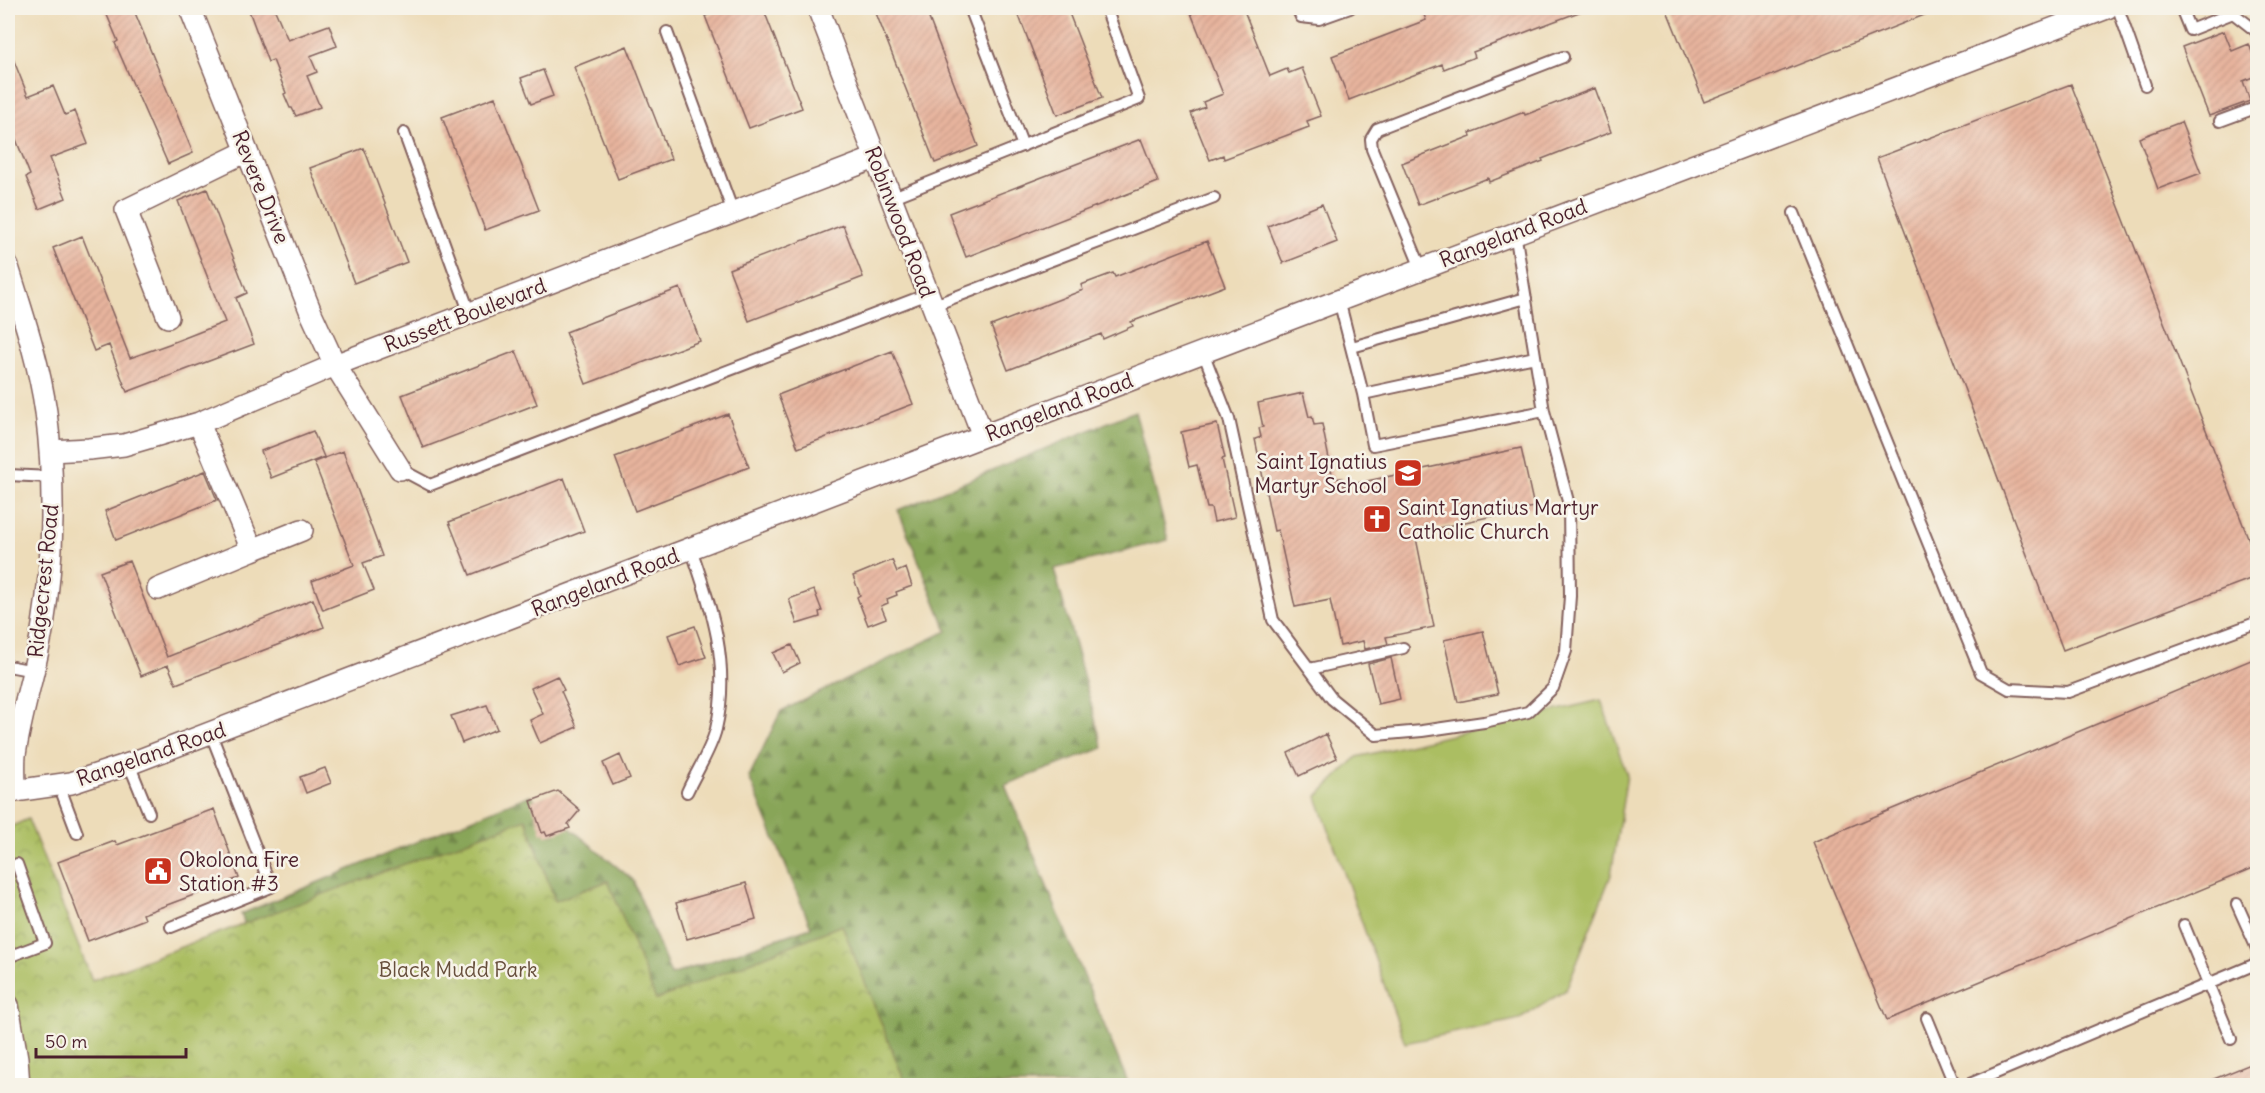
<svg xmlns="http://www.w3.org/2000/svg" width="2265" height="1093" viewBox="0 0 2265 1093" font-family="Delius,sans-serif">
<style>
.grass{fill:#abbe62;stroke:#7a6e46;stroke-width:1.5}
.forest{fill:url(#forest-firs);stroke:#696242;stroke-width:1.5}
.park{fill:url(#park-crowns);stroke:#7a6e46;stroke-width:1.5}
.building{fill:url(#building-hatch)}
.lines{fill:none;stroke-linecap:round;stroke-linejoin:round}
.service-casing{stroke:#83615d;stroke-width:14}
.minor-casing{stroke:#83615d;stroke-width:24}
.service{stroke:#fff;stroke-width:10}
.minor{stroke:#fff;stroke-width:21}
.labels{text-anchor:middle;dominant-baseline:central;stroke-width:5;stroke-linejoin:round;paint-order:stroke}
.street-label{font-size:21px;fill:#4a1f2b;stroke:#f7f3e8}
.poi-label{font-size:21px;fill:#4a1f2b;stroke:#f7f3e8;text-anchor:start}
.park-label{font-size:21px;fill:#674f3c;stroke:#f7f3e8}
</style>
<defs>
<pattern id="forest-firs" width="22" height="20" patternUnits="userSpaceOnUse" patternTransform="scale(1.5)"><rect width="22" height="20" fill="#88a558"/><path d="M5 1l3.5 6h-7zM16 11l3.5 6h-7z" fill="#718649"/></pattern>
<pattern id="park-crowns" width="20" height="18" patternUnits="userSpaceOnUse" patternTransform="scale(1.5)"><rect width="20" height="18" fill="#abbe62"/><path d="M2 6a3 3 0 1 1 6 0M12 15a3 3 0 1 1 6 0" fill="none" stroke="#8d9a51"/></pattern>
<pattern id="building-hatch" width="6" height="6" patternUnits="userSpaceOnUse" patternTransform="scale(1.5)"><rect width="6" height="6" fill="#e7b49d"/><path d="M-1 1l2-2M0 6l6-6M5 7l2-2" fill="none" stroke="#c89a87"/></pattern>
</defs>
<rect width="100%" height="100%" fill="#f7f3e8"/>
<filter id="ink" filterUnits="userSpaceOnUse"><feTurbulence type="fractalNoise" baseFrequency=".0167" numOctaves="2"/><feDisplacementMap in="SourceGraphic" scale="12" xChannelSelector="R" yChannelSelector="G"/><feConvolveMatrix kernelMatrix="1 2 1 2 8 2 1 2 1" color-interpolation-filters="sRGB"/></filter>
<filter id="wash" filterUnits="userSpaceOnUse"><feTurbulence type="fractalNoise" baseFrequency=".008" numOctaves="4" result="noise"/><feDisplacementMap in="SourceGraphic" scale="24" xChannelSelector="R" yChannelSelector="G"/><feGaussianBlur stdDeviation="1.35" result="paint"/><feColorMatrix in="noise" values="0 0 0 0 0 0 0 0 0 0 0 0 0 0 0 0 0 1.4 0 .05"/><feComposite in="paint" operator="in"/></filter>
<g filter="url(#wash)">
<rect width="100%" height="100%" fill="#eddcb9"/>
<path class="grass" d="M 1601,700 L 1627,775 L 1611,875 L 1566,990 L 1520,1019 L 1405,1043 L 1317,797 L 1357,757 Z"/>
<path class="forest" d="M 1135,411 L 1168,540 L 1054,569 L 1103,748 L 1005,785 L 1129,1085 L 302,1085 L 241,914 L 530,795 L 633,880 L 671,975 L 811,927 L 749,777 L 781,711 L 947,631 L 898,510 Z"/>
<path class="park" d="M 28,819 L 92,980 L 526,819 L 555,901 L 608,881 L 656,1000 L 842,925 L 906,1085 L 8,1086 L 8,828 Z"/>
<g id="blocks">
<path class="building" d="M 104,8 L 133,8 L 193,153 L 168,164 L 115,43 L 118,41 Z
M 248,8 L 274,8 L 288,40 L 329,25 L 337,46 L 310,56 L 317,72 L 307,76 L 320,107 L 296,116 L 292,108 L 290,108 L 284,94 L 286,93 L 273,60 L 268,62 Z
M 726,8 L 763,8 L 802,108 L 749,128 L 705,16 Z
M 874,8 L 925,8 L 978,146 L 935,163 Z
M 1016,8 L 1067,8 L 1102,98 L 1057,115 Z
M 1189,8 L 1243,8 L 1270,76 L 1287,69 L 1289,73 L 1302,68 L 1321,116 L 1307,121 L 1309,127 L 1224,159 L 1223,155 L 1210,160 L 1191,113 L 1205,107 L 1203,102 L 1223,94 Z
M 1443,8 L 1586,8 L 1587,9 L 1473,52 L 1475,57 L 1459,63 L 1444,69 L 1442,64 L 1349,100 L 1332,56 L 1426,20 L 1424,15 Z
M 1666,8 L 1942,8 L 1704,102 Z
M 2224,31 L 2232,51 L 2249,44 L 2258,68 L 2258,75 L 2243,81 L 2250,101 L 2209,116 L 2182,47 Z
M 8,46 L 28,96 L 53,86 L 65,115 L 75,111 L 88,144 L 50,158 L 66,198 L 39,209 L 26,177 L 30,175 L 8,119 Z
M 627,46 L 671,159 L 618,179 L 574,67 Z
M 543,70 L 553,96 L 531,104 L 521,78 Z
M 2071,84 L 2258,563 L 2258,576 L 2063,650 L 1877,158 Z
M 1595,88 L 1611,132 L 1542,159 L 1543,161 L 1489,182 L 1488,178 L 1418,205 L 1402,163 L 1471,136 L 1470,133 L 1496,123 L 1524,112 L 1525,115 Z
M 495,97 L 539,210 L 485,230 L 442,117 Z
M 2181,122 L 2201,173 L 2158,189 L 2139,138 Z
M 1141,139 L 1158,182 L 966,257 L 949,213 Z
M 364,148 L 407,262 L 354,283 L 310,168 Z
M 207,189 L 247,293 L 236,298 L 254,344 L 127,392 L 109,345 L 94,351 L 53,248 L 82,236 L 130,358 L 169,344 L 225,322 L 178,201 Z
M 1322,204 L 1337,242 L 1283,263 L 1268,226 Z
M 843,225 L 863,277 L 749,321 L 729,269 Z
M 1207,241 L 1225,286 L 1131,322 L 1133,326 L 1103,339 L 1101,334 L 1008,370 L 991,326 L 1083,290 L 1081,285 L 1113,273 L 1115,277 Z
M 680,288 L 700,341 L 586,384 L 566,332 Z
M 516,351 L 537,404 L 423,448 L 402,395 Z
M 892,351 L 913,404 L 798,448 L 778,395 Z
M 1303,393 L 1309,417 L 1312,416 L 1314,425 L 1322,424 L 1333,479 L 1342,478 L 1344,486 L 1521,448 L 1534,507 L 1415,533 L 1434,627 L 1386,637 L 1388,644 L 1365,649 L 1363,641 L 1340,646 L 1330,600 L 1295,607 L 1278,530 L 1274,531 L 1255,439 L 1261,437 L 1259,428 L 1263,427 L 1258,403 Z
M 728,414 L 749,467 L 635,511 L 615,457 Z
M 1217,424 L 1225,458 L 1222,459 L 1235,517 L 1214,522 L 1211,508 L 1207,508 L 1197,465 L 1189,467 L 1181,432 Z
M 313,431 L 324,457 L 271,478 L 261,451 Z
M 343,451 L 382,556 L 363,563 L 374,590 L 323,610 L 312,581 L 354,565 L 314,462 Z
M 205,471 L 217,500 L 116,540 L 105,511 Z
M 564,478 L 584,531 L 470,575 L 449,522 Z
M 892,560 L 897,572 L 906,568 L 912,586 L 896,592 L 897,595 L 887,599 L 888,603 L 881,606 L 886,618 L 868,625 L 857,597 L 860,595 L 853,576 Z
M 129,561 L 167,657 L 313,599 L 324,627 L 176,684 L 168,665 L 141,676 L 100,572 Z
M 814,590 L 822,611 L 819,612 L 820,617 L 797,624 L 789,599 Z
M 695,626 L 706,657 L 679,666 L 668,635 Z
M 1483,631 L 1498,694 L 1458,702 L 1444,640 Z
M 792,645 L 800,663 L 782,672 L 773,653 Z
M 2258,657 L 2258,866 L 1887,1020 L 1813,842 Z
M 1391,658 L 1400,699 L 1378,704 L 1368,664 Z
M 557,676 L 564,690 L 561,691 L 577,727 L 540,743 L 530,720 L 543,714 L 531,688 Z
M 487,705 L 497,729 L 462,743 L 451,716 Z
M 1326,734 L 1337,758 L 1299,776 L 1288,753 Z
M 620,755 L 630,778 L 613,785 L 603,763 Z
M 325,768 L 331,783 L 306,793 L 300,777 Z
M 558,791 L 580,810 L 568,824 L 570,828 L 547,836 L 545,832 L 542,833 L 531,801 Z
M 214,809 L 239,878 L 143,914 L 145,919 L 88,941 L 58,862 L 115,841 L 117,845 Z
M 746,883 L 756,919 L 687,939 L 676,903 Z
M 2258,1061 L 2258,1086 L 2199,1086 L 2199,1085 Z"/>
</g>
</g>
<g filter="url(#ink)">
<use href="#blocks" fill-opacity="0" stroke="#83615d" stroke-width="1.5"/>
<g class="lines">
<g class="service-casing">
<path id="service" d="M 970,8 L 1023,146
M 1297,8 L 1301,17 L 1319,19 L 1350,8
M 2118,8 L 2145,85
M 2181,8 L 2190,30 L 2233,13 L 2256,31 L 2258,36
M 667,32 L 733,212
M 2220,121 L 2258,107
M 404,133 L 470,314
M 891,198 L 1139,99 L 1106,8
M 1794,213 L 1981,673 L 2009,689 L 2068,692 L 2258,622
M 1421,268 L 1372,149 L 1371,139 L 1377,129 L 1563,57
M 1339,300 L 1363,394 L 1373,445 L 1544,411
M 932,306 L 1214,198
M 1352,347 L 1526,298
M 1203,352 L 1229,419 L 1273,620 L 1332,699 L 1376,735 L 1422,731 L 1484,722 L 1528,712 L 1553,688 L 1566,651 L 1570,596 L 1569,505 L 1544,411 L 1515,232
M 1363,394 L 1535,357
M 400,469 L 430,485 L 928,294
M 8,475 L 51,477
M 8,666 L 34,671
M 1310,669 L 1403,648
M 129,764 L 149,813
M 59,785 L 77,833
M 687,792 C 696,772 711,750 716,729 C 731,665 712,608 691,549
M 2237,904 L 2258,951
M 2184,925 L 2231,1039
M 171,927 L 271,887 L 211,734
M 8,957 L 45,943 L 17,864
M 1927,1018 L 1955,1086
M 1965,1086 L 2258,963"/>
</g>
<g class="minor-casing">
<path id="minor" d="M 190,8 L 312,315 L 335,365 L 400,469
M 818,8 L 983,436
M 8,267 C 23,315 39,362 46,412 C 55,481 54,557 43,625 C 36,669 21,711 15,755 C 14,766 15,779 15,791
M 168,317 L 126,210 L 247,151
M 50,451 L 89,449 L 124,445 L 199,423 L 335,365 L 875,158
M 252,550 L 302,530
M 158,589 L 252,550 L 199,423
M 8,792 L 71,783 L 129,764 L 983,436 L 2107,8
M 8,1005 L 17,1058 L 19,1086"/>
</g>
<use href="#service" class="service"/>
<use href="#minor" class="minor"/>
</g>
</g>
<defs>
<g id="school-square" transform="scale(1.5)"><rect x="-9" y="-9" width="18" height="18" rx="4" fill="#c8321e" stroke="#f7f3e8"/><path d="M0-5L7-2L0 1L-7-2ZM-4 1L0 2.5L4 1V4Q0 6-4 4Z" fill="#fff"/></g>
<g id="church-square" transform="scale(1.5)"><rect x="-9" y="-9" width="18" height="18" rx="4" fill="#c8321e" stroke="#f7f3e8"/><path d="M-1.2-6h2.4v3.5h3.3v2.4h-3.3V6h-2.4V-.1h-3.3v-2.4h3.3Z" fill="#fff"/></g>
<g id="civic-square" transform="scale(1.5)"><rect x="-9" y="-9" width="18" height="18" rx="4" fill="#c8321e" stroke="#f7f3e8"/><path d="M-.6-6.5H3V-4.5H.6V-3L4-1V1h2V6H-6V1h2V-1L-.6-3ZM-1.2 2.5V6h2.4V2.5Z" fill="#fff"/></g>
</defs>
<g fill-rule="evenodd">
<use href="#school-square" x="1408" y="473"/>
<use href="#church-square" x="1377" y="519"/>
<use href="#civic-square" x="158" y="871"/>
</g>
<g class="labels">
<g class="street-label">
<text transform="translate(261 187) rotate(68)">Revere Drive</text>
<text transform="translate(900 222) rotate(69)">Robinwood Road</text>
<text transform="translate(1513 233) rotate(-21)">Rangeland Road</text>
<text transform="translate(465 315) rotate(-21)">Russett Boulevard</text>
<text transform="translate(1059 407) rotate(-21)">Rangeland Road</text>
<text transform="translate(43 581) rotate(-84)">Ridgecrest Road</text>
<text transform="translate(605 582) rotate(-21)">Rangeland Road</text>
<text transform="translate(151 754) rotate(-19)">Rangeland Road</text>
</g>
<g class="poi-label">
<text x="1387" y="461" text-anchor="end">Saint Ignatius<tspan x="1387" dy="24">Martyr School</tspan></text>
<text x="1398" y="507">Saint Ignatius Martyr<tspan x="1398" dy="24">Catholic Church</tspan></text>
<text x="179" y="859">Okolona Fire<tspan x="179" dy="24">Station #3</tspan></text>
</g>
<g class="park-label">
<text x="458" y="969">Black Mudd Park</text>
</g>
</g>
<rect width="2265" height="1093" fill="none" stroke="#f7f3e8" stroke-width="30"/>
<path d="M36 1048v9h150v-9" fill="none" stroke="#4a1f2b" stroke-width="3"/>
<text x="45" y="1048" font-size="18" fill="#4a1f2b" stroke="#f7f3e8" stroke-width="4.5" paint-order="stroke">50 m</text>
</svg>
